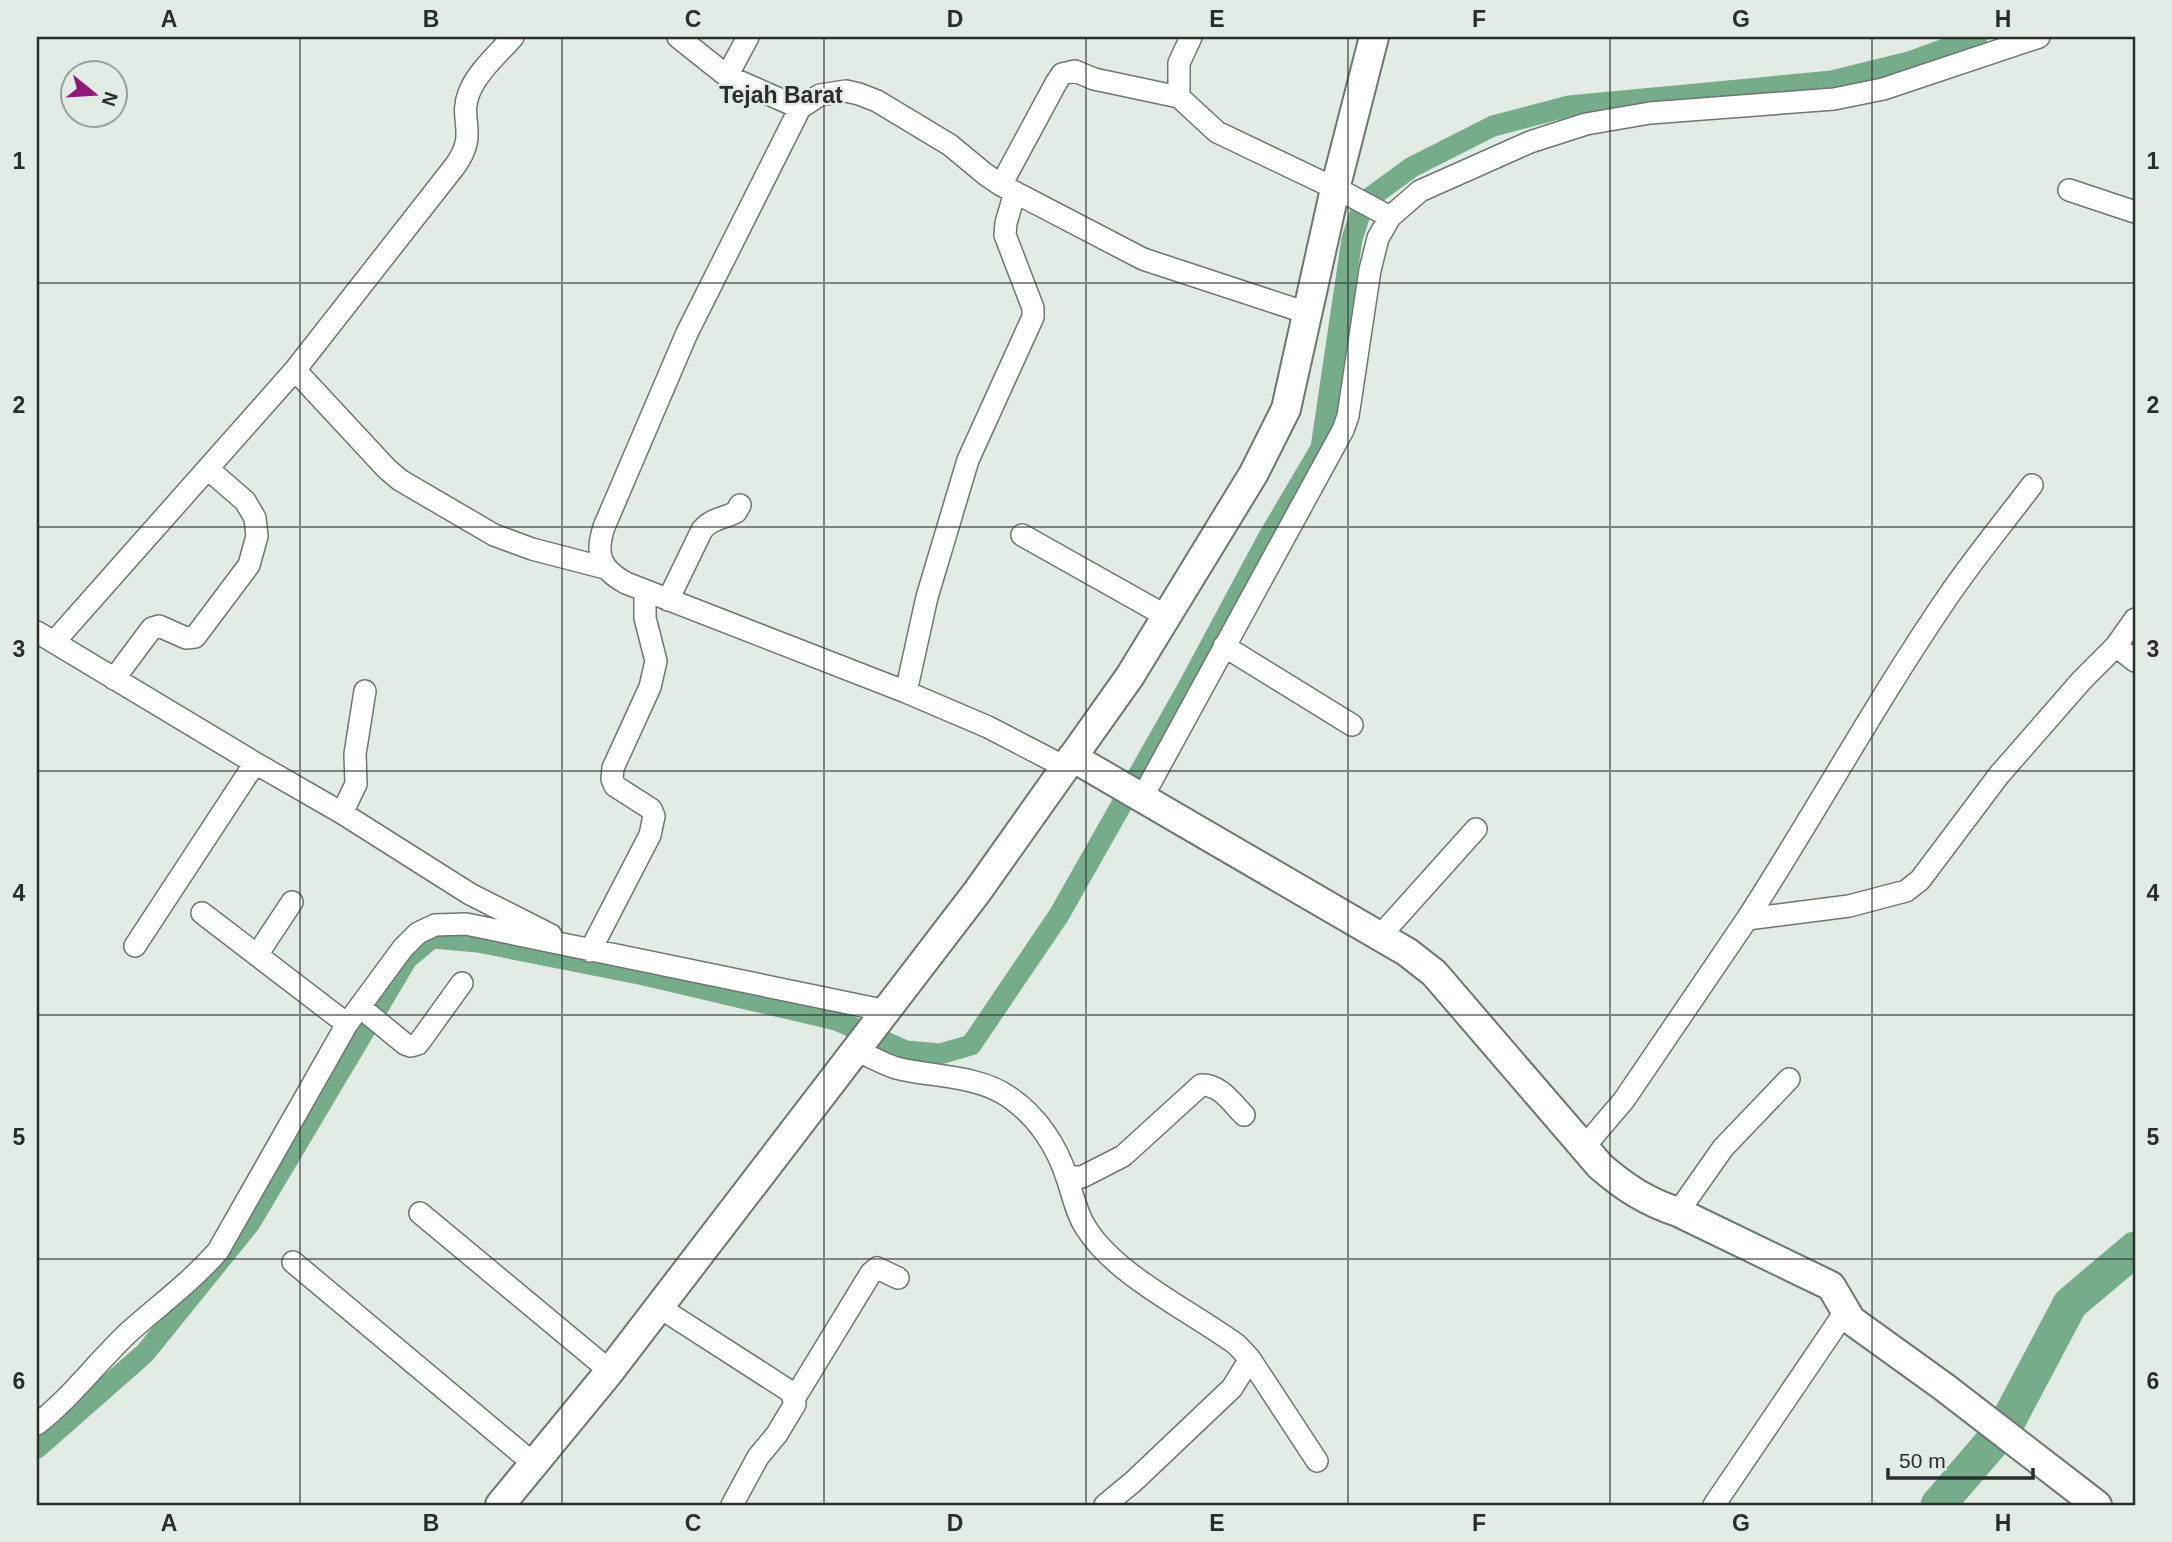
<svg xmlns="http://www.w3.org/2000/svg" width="2172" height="1542" viewBox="0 0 2172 1542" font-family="Arial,sans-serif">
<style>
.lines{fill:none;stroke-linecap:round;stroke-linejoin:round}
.canal{stroke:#76ac89;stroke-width:21}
.river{stroke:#76ac89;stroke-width:35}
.street-casing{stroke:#6d7670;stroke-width:24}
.secondary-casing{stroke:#6d7670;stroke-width:32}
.street{stroke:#fff;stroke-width:21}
.secondary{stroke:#fff;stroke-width:28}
.grid{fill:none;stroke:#2a2e2b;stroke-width:2;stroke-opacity:0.55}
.labels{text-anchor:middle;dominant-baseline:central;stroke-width:5;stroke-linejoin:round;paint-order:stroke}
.quarter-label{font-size:23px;font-weight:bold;fill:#2a2e2b;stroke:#e2ece5}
.neatline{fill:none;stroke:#2a2e2b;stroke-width:2.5}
.grid-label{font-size:23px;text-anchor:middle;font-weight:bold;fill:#2a2e2b}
</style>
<rect width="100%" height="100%" fill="#e2ece5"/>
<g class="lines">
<path class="canal" d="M 37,1448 L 145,1353 L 250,1223 L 407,959 L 432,938 L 478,942 L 644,975 L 836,1020 L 906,1051 L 940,1054 L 971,1045 L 1059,915 L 1186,691 L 1268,538 L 1321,448 L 1352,239 L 1364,202 L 1412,167 L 1493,126 L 1569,106 L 1832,81 L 1909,62 L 1977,37"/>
<path class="river" d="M 1938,1505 L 2005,1427 L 2070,1304 L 2135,1249"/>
<g class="street-casing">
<path id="street" d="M 678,37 L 727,76 L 800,108
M 727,76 L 748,37
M 1179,97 L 1179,63 L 1191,37
M 1001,185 L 1056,83 L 1062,74 L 1075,71 L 1094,79 L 1179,97 L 1217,132 L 1351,196 L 1390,217
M 2069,190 L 2135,212
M 295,370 L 387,469 L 400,480 L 494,535 L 532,549 L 605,568
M 1022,535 L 1166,616
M 668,600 L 702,530 C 712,518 723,519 736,512 L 740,505
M 37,632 L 255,763 L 342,813 L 470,894 L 551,935
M 54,642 L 295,370 L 455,166 C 479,133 458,120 469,93 C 477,72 499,53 513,37
M 1224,646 L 1352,725
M 2116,646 L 2135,661
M 114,679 L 152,628 L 159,626 L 186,638 L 195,637 L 249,565 L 257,536 L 255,518 L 245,501 L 208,469
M 906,692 L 927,597 L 968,460 L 1033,317 L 1033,308 L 1005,235 L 1006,223 L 1015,192
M 1065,767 L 988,727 L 906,692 L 626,583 C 600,569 595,554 604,527 L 687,333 L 800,108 L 820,95 L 846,91 L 859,94 L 877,101 L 950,145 L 985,174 L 1001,185 L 1143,259 L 1307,313
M 1142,798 L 1343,430 L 1348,416 L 1370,270 L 1378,238 L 1390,217 L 1420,191 L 1530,142 L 1586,124 L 1650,113 L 1834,99 L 1883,89 L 2039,37
M 342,813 L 356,784 L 355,754 L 365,691
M 202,913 L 347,1024
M 1747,919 C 1816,812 1877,700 1949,595 C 1975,557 2005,521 2032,485
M 1380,936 L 1476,829
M 135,946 L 255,763
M 590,951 L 650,835 L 654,816 L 651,809 L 615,786 L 612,779 L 613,768 L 650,687 L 656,661 L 645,618 L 645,591
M 257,955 L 292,902
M 360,1007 L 405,1044 L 411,1046 L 418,1044 L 462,983
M 857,1051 C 870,1056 883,1064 896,1068 C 932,1077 978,1075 1009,1097 C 1037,1116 1057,1146 1067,1178 C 1073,1195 1076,1213 1086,1228 C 1116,1276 1191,1311 1237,1345 L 1250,1359 L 1232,1388 L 1134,1481 L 1105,1505
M 1584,1147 L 1624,1100 L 1747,919 L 1849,906 L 1906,891 L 1920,880 L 1999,775 L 2082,680 L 2116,646 L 2135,619
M 1067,1177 L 1082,1177 L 1123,1156 L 1201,1085 C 1220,1084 1232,1103 1244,1115
M 1678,1212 L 1723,1148 L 1789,1079
M 420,1213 L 610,1371
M 293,1262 L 534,1464
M 659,1307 L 791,1392 L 795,1404 L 777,1434 L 758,1457 L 732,1505
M 1250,1359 L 1317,1461
M 794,1399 L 871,1273 L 877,1268 L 898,1278
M 37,1424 C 71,1398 97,1362 129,1332 C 159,1305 191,1282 218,1251 L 347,1024 L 403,948 L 418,933 L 435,925 L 466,924 L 887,1011
M 1714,1505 L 1845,1312"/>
</g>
<g class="secondary-casing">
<path id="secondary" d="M 1072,757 L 1407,952 L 1434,973 L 1600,1166 C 1624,1187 1647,1202 1678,1212 L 1831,1286 L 1851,1320 L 1944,1387 L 2097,1505
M 500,1505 L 610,1371 L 977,892 L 1130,676 L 1254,473 L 1286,409 L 1335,189 L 1374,37"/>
</g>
<use href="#street" class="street"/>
<use href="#secondary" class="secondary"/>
</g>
<path class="grid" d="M 300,37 L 300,1505M 562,37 L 562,1505M 824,37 L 824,1505M 1086,37 L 1086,1505M 1348,37 L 1348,1505M 1610,37 L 1610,1505M 1872,37 L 1872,1505M 37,283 L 2135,283M 37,527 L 2135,527M 37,771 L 2135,771M 37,1015 L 2135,1015M 37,1259 L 2135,1259"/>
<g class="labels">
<g class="quarter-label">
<text x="781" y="95">Tejah Barat</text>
</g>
</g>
<rect width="2172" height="1542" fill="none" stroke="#e2ece5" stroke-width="77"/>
<g transform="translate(94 94) rotate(108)"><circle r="33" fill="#e2ece5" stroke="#98a09b" stroke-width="2"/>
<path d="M0-5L12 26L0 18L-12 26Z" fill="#901978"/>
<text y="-10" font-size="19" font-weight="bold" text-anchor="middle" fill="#2a2e2b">N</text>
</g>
<path d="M1888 1468v10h145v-10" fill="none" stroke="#2a2e2b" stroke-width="3.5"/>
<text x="1899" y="1468" font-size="21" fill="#2a2e2b" stroke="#e2ece5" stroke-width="5" paint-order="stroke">50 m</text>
<rect x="38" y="38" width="2096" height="1466" class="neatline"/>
<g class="grid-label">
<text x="169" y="27">A</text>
<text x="431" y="27">B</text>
<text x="693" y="27">C</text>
<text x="955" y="27">D</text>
<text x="1217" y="27">E</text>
<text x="1479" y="27">F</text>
<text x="1741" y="27">G</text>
<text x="2003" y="27">H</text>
<text x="19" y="169">1</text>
<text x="2153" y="169">1</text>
<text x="19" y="413">2</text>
<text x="2153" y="413">2</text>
<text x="19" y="657">3</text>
<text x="2153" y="657">3</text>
<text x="19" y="901">4</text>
<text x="2153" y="901">4</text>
<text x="19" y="1145">5</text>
<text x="2153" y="1145">5</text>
<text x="19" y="1389">6</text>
<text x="2153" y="1389">6</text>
<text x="169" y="1531">A</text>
<text x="431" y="1531">B</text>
<text x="693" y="1531">C</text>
<text x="955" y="1531">D</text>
<text x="1217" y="1531">E</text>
<text x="1479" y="1531">F</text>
<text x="1741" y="1531">G</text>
<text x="2003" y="1531">H</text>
</g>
</svg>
